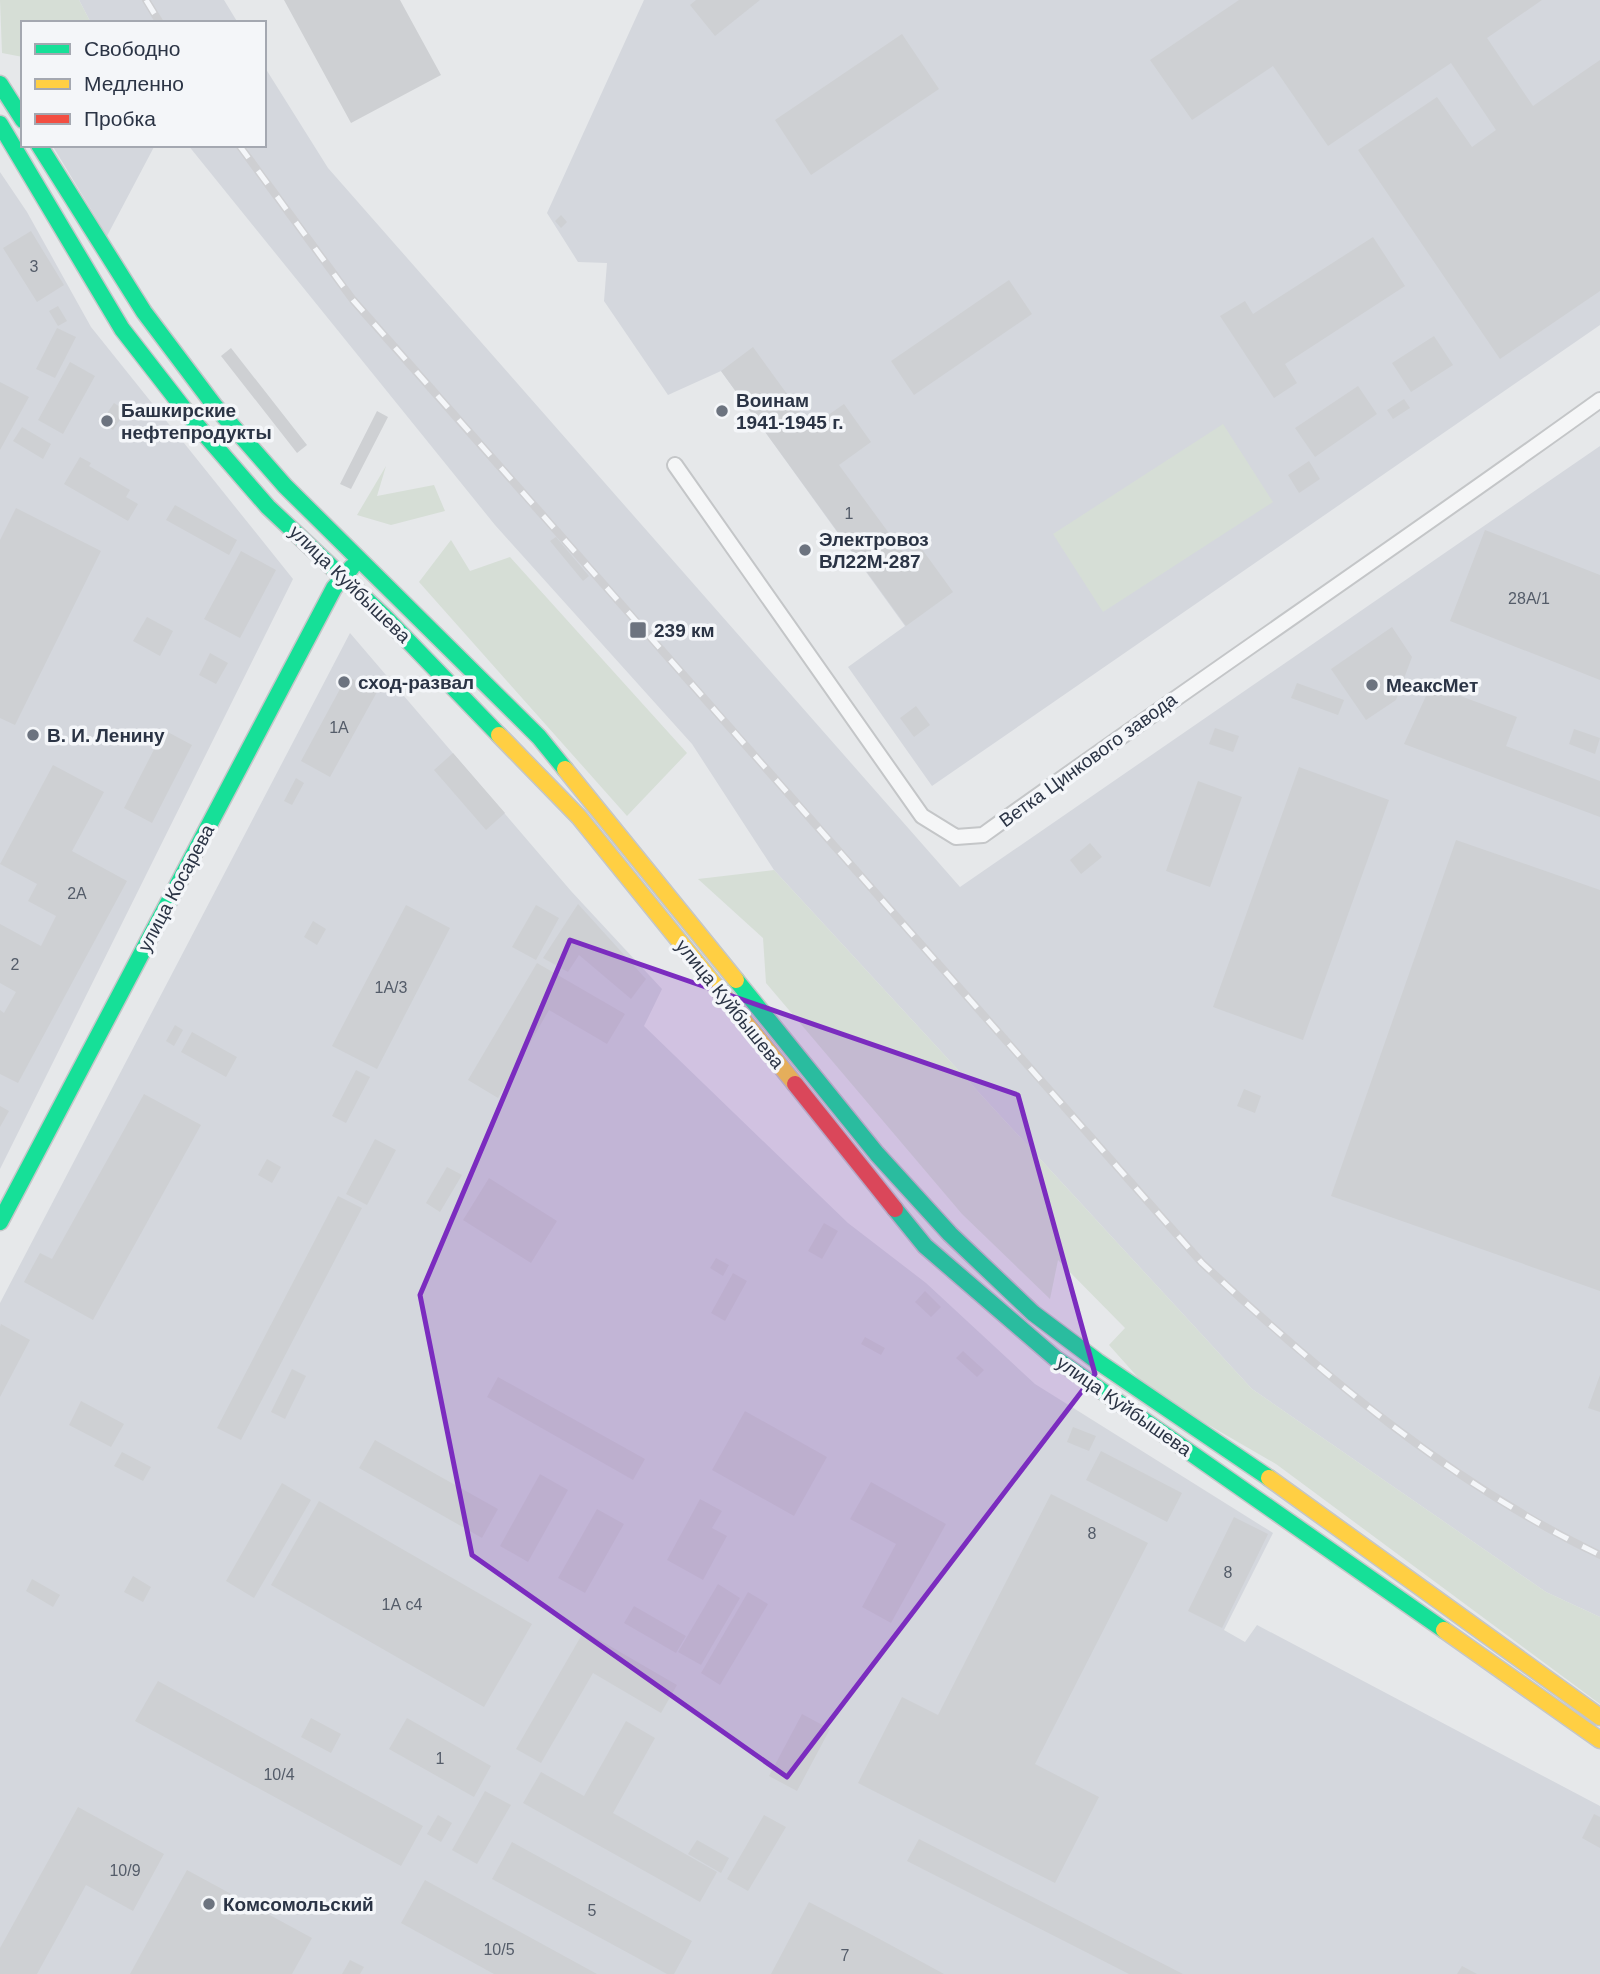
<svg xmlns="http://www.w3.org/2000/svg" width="1600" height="1974" viewBox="0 0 1600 1974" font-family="Arial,sans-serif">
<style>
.built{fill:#d4d7dd}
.green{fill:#d6ded6}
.building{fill:#ced0d3}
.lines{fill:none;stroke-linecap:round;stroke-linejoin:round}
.street-casing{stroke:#c4c6c8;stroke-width:18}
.fast-casing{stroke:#c4c6c8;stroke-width:19}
.slow-casing{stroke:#c4c6c8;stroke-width:19}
.jam-casing{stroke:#c4c6c8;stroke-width:19}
.street{stroke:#f5f6f7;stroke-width:14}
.fast{stroke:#16e098;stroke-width:16}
.slow{stroke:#ffcf43;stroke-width:16}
.jam{stroke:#f24e42;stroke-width:16}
.rail-casing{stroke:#cecfd2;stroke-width:8}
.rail{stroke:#f4f6f9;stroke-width:5;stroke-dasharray:16;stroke-linecap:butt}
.marked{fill:#7b2cbf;fill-opacity:0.2;stroke:#7b2cbf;stroke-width:5;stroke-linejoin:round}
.poi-dot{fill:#6c737f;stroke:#f4f6f9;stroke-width:2.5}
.labels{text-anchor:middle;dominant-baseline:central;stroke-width:7;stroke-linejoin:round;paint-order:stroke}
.number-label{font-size:16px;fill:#545c69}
.poi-label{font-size:19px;font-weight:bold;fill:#2b3445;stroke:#f4f6f9;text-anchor:start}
.street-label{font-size:19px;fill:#2b3445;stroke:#f4f6f9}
</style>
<rect width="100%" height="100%" fill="#e6e8ea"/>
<path class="built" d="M 79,0 L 224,0 L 238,23 L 91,23 Z
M 644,0 L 1600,0 L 1600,325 L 932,786 L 848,667 L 905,626 L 721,371 L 668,395 L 604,301 L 607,263 L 578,262 L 547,213 Z
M 264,66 L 328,168 L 960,887 L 1600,446 L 1600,1617 L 1546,1592 L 1252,1389 L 774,870 L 692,744 L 495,525 L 188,145 L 264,145 Z
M 52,145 L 155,145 L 107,236 Z
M 0,172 L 27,212 L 91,327 L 293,579 L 0,1169 Z
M 350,633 L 571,891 L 662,989 L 644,1026 L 848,1223 L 926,1283 L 1035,1384 L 1273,1533 L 1224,1630 L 1245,1642 L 1257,1625 L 1600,1806 L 1600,1974 L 0,1974 L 0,1303 Z"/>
<path class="green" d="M 0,0 L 79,0 L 91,23 L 23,23 L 23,57 L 2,53 Z
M 1223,424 L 1273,502 L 1103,612 L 1053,534 Z
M 386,466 L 377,496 L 434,485 L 445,511 L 391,525 L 357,515 Z
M 451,540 L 470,571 L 510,557 L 687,753 L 627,816 L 419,582 Z
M 774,870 L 1252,1389 L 1546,1592 L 1600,1617 L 1600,1704 L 1276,1464 L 1150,1391 L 1109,1345 L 1125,1328 L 1058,1260 L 1050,1299 L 962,1214 L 766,983 L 763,938 L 698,879 Z"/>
<path class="building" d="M 284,0 L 400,0 L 441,75 L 351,123 Z
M 696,0 L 760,0 L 715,36 L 690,5 Z
M 1239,0 L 1542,0 L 1487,38 L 1533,106 L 1600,60 L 1600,291 L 1500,359 L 1358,150 L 1437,97 L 1472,147 L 1496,130 L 1451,63 L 1328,146 L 1273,66 L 1192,120 L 1150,60 Z
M 902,34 L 939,89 L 811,175 L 775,120 Z
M 561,215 L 567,222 L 561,228 L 555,221 Z
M 31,231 L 64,285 L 37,302 L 3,248 Z
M 1373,237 L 1405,286 L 1285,364 L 1297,383 L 1274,398 L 1220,316 L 1245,301 L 1253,314 Z
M 1009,280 L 1032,314 L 914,395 L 891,361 Z
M 58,306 L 67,321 L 58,326 L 49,311 Z
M 57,328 L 76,337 L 55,378 L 36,369 Z
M 1434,336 L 1453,365 L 1411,392 L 1392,363 Z
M 753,347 L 811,427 L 844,404 L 871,442 L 839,465 L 905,555 L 919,545 L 953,592 L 906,626 L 721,371 Z
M 231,348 L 307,445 L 297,453 L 221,356 Z
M 70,362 L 95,376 L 63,434 L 38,420 Z
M 0,382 L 29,397 L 0,450 Z
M 1358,386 L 1377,414 L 1315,457 L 1295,428 Z
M 1404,399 L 1410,408 L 1393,419 L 1387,410 Z
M 114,403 L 126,411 L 113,430 L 101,422 Z
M 377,411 L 388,417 L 351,489 L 340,484 Z
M 22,427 L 51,444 L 43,459 L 13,441 Z
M 80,457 L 91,463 L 89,466 L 130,490 L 126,497 L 138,504 L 128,521 L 64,484 Z
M 1309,461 L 1320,479 L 1299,493 L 1288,475 Z
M 175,505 L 237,540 L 229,555 L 166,520 Z
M 16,508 L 101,551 L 15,725 L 0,718 L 0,540 Z
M 1485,530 L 1600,575 L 1600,680 L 1450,621 Z
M 556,537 L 589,576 L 583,581 L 550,541 Z
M 241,551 L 276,570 L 240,638 L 204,619 Z
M 147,617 L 173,631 L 160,656 L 133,641 Z
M 1392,627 L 1412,657 L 1396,700 L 1366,720 L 1331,669 Z
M 210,653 L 228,663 L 216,684 L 199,675 Z
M 347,676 L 377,692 L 330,777 L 301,761 Z
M 1297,683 L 1344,700 L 1338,715 L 1291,698 Z
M 1431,685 L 1517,717 L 1506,746 L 1600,781 L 1600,817 L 1404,744 Z
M 916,706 L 930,725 L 914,737 L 900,718 Z
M 1215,728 L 1239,736 L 1233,752 L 1209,744 Z
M 1574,729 L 1600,738 L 1595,754 L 1569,744 Z
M 164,730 L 192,745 L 152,823 L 124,808 Z
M 453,753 L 505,813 L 486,830 L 434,770 Z
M 53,765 L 104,792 L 72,851 L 127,881 L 18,1083 L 0,1074 L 0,1010 L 4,1013 L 16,992 L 0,983 L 0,924 L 41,946 L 56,916 L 28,901 L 37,884 L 0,864 Z
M 1299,767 L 1389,800 L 1303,1040 L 1213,1007 Z
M 296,778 L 304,783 L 292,805 L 284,801 Z
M 1198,781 L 1242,797 L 1210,887 L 1166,871 Z
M 1456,840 L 1600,890 L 1600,1291 L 1331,1196 Z
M 1090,843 L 1102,857 L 1081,874 L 1070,860 Z
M 578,904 L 646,979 L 631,999 L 579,955 L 568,972 L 543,958 Z
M 406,905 L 450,928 L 377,1069 L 332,1046 Z
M 536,905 L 559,918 L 536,960 L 512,947 Z
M 313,921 L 326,929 L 317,945 L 304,937 Z
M 537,963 L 625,1014 L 607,1044 L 549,1010 L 498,1098 L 468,1080 Z
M 175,1025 L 183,1030 L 174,1046 L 166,1041 Z
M 192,1032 L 237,1057 L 226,1077 L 181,1052 Z
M 356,1070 L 370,1077 L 346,1123 L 332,1116 Z
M 1244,1089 L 1261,1096 L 1255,1113 L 1237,1106 Z
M 144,1094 L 201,1125 L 93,1320 L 24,1282 L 40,1253 L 52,1259 Z
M 0,1106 L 9,1111 L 0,1127 Z
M 375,1139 L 396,1150 L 367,1205 L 346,1194 Z
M 267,1159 L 281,1167 L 272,1183 L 258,1175 Z
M 447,1167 L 462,1175 L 440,1212 L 426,1203 Z
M 489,1178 L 557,1221 L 531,1263 L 463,1220 Z
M 338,1196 L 362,1208 L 241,1440 L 217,1428 Z
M 824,1223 L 838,1231 L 822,1259 L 808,1251 Z
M 716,1258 L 729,1265 L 723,1276 L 710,1268 Z
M 733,1273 L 747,1281 L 725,1321 L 711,1313 Z
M 925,1291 L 941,1307 L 931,1317 L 915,1302 Z
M 1,1324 L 30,1340 L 0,1397 L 0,1327 Z
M 865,1337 L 885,1348 L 881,1355 L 861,1344 Z
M 963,1351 L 984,1370 L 977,1377 L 956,1358 Z
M 292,1369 L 306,1376 L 285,1419 L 271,1412 Z
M 1600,1375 L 1600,1412 L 1588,1408 Z
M 498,1377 L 645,1459 L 633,1480 L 487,1397 Z
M 81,1401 L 124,1424 L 111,1447 L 69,1425 Z
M 745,1411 L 827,1457 L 794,1516 L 712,1470 Z
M 1073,1427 L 1096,1436 L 1089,1451 L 1067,1442 Z
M 375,1440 L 498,1509 L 482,1538 L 359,1468 Z
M 1101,1451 L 1182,1493 L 1167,1522 L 1086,1480 Z
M 122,1452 L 151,1467 L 143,1481 L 114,1466 Z
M 540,1474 L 568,1490 L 528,1562 L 500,1546 Z
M 871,1482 L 946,1524 L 891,1623 L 862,1607 L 896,1544 L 850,1519 Z
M 282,1483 L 311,1500 L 254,1598 L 226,1581 Z
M 1051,1494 L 1148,1543 L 1035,1764 L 1099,1797 L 1055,1883 L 858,1783 L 902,1697 L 938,1715 Z
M 700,1499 L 722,1511 L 712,1528 L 727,1536 L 703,1580 L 667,1560 Z
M 319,1501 L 532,1624 L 484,1707 L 271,1585 Z
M 597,1509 L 624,1524 L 585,1593 L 558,1578 Z
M 1234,1517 L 1268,1534 L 1222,1628 L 1188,1611 Z
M 133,1576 L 151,1587 L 143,1602 L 124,1592 Z
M 32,1579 L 60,1595 L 53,1607 L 26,1591 Z
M 718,1584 L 740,1598 L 701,1665 L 678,1652 Z
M 748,1592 L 768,1604 L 720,1685 L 701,1673 Z
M 634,1606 L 686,1636 L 676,1653 L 624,1623 Z
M 584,1631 L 677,1685 L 661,1713 L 593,1673 L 541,1763 L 516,1749 Z
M 158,1681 L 423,1826 L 401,1866 L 135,1721 Z
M 802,1714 L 830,1729 L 797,1791 L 769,1776 Z
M 311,1718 L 341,1734 L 331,1753 L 301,1737 Z
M 407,1718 L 491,1766 L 474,1797 L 389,1749 Z
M 626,1721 L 655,1738 L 613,1813 L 717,1872 L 700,1902 L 523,1803 L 541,1772 L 584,1796 Z
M 485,1791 L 511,1805 L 477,1864 L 452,1850 Z
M 78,1807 L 164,1854 L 133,1911 L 86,1885 L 37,1974 L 0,1974 L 0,1948 Z
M 1594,1814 L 1600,1817 L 1600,1848 L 1582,1838 Z
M 438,1815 L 452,1823 L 441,1842 L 427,1834 Z
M 764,1815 L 786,1827 L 748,1891 L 727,1879 Z
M 919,1839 L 1183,1974 L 1129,1974 L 907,1861 Z
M 697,1840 L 729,1858 L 721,1873 L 688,1854 Z
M 512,1842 L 692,1941 L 674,1974 L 667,1974 L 492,1879 Z
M 187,1870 L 312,1938 L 292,1974 L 130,1974 Z
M 425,1880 L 597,1974 L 494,1974 L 401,1923 Z
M 809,1902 L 874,1936 L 944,1974 L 771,1974 Z
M 350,1960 L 364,1967 L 360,1974 L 342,1974 Z
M 1462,1966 L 1477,1974 L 1457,1974 Z"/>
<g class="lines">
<g class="street-casing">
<path id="street" d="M 675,465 L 922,816 L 956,837 L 983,835 C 1187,688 1396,547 1600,400"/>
</g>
<g class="fast-casing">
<path id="fast" d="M 0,84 L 23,120
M 0,124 L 122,329 L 195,423 L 268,507 L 387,619 L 499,735
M 39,145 L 144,312 L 214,405 L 285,486 L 539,737 L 565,769
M 736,980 L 877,1154 L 950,1234 L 1033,1313 L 1097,1361 L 1269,1478
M 895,1209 L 925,1246 L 1055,1358 L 1444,1630
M 0,1222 L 334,588 L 352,567"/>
</g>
<g class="slow-casing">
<path id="slow" d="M 499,735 L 579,817 L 795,1084
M 565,769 L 736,980
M 1269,1478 L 1600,1717
M 1444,1630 L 1600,1740"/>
</g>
<g class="jam-casing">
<path id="jam" d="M 795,1084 L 895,1209"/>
</g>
<use href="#street" class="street"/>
<use href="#fast" class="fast"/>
<use href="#slow" class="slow"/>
<use href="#jam" class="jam"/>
<g class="rail-casing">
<path id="rail" d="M 146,0 L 160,23
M 239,145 L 353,300 L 1202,1263 C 1322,1374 1451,1484 1600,1555"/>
</g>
<use href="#rail" class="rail"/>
</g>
<path class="marked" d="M 570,940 L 1018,1095 L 1095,1374 L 787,1777 L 472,1555 L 420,1295 Z"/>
<g class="poi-dot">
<circle cx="722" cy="411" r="7"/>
<circle cx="107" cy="421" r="7"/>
<circle cx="805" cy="550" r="7"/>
<rect x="629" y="621" width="18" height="18" rx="3.5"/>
<circle cx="344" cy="682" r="7"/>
<circle cx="1372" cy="685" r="7"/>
<circle cx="33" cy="735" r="7"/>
<circle cx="209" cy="1904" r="7"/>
</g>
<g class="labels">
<g class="number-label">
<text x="34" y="266">3</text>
<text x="849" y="513">1</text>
<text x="1529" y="598">28А/1</text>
<text x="339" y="727">1А</text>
<text x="77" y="893">2А</text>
<text x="15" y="964">2</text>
<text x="391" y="987">1А/3</text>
<text x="1092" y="1533">8</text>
<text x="1228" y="1572">8</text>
<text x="402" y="1604">1А с4</text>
<text x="440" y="1758">1</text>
<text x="279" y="1774">10/4</text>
<text x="125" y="1870">10/9</text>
<text x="592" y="1910">5</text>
<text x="499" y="1949">10/5</text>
<text x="845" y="1955">7</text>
</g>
<g class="poi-label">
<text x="736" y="400">Воинам<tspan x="736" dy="22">1941-1945 г.</tspan></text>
<text x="121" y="410">Башкирские<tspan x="121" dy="22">нефтепродукты</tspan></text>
<text x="819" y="539">Электровоз<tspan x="819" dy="22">ВЛ22М-287</tspan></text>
<text x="654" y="630">239 км</text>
<text x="358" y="682">сход-развал</text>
<text x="1386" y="685">МеаксМет</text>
<text x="47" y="735">В. И. Ленину</text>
<text x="223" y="1904">Комсомольский</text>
</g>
<g class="street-label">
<text transform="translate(350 584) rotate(44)">улица Куйбышева</text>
<text transform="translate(1088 760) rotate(-36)">Ветка Цинкового завода</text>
<text transform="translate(176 888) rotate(-62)">улица Косарева</text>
<text transform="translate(730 1004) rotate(51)">улица Куйбышева</text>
<text transform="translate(1124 1406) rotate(35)">улица Куйбышева</text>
</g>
</g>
<rect x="21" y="21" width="245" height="126" fill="#f4f6f9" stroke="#a4a8b1" stroke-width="2"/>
<rect x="35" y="44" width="35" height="10" fill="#16e098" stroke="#a4a8b1" stroke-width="2"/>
<text x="84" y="56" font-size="21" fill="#2b3445">Свободно</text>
<rect x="35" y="79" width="35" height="10" fill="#ffcf43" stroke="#a4a8b1" stroke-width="2"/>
<text x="84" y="91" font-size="21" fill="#2b3445">Медленно</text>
<rect x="35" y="114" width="35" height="10" fill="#f24e42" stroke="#a4a8b1" stroke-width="2"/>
<text x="84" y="126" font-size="21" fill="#2b3445">Пробка</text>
</svg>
